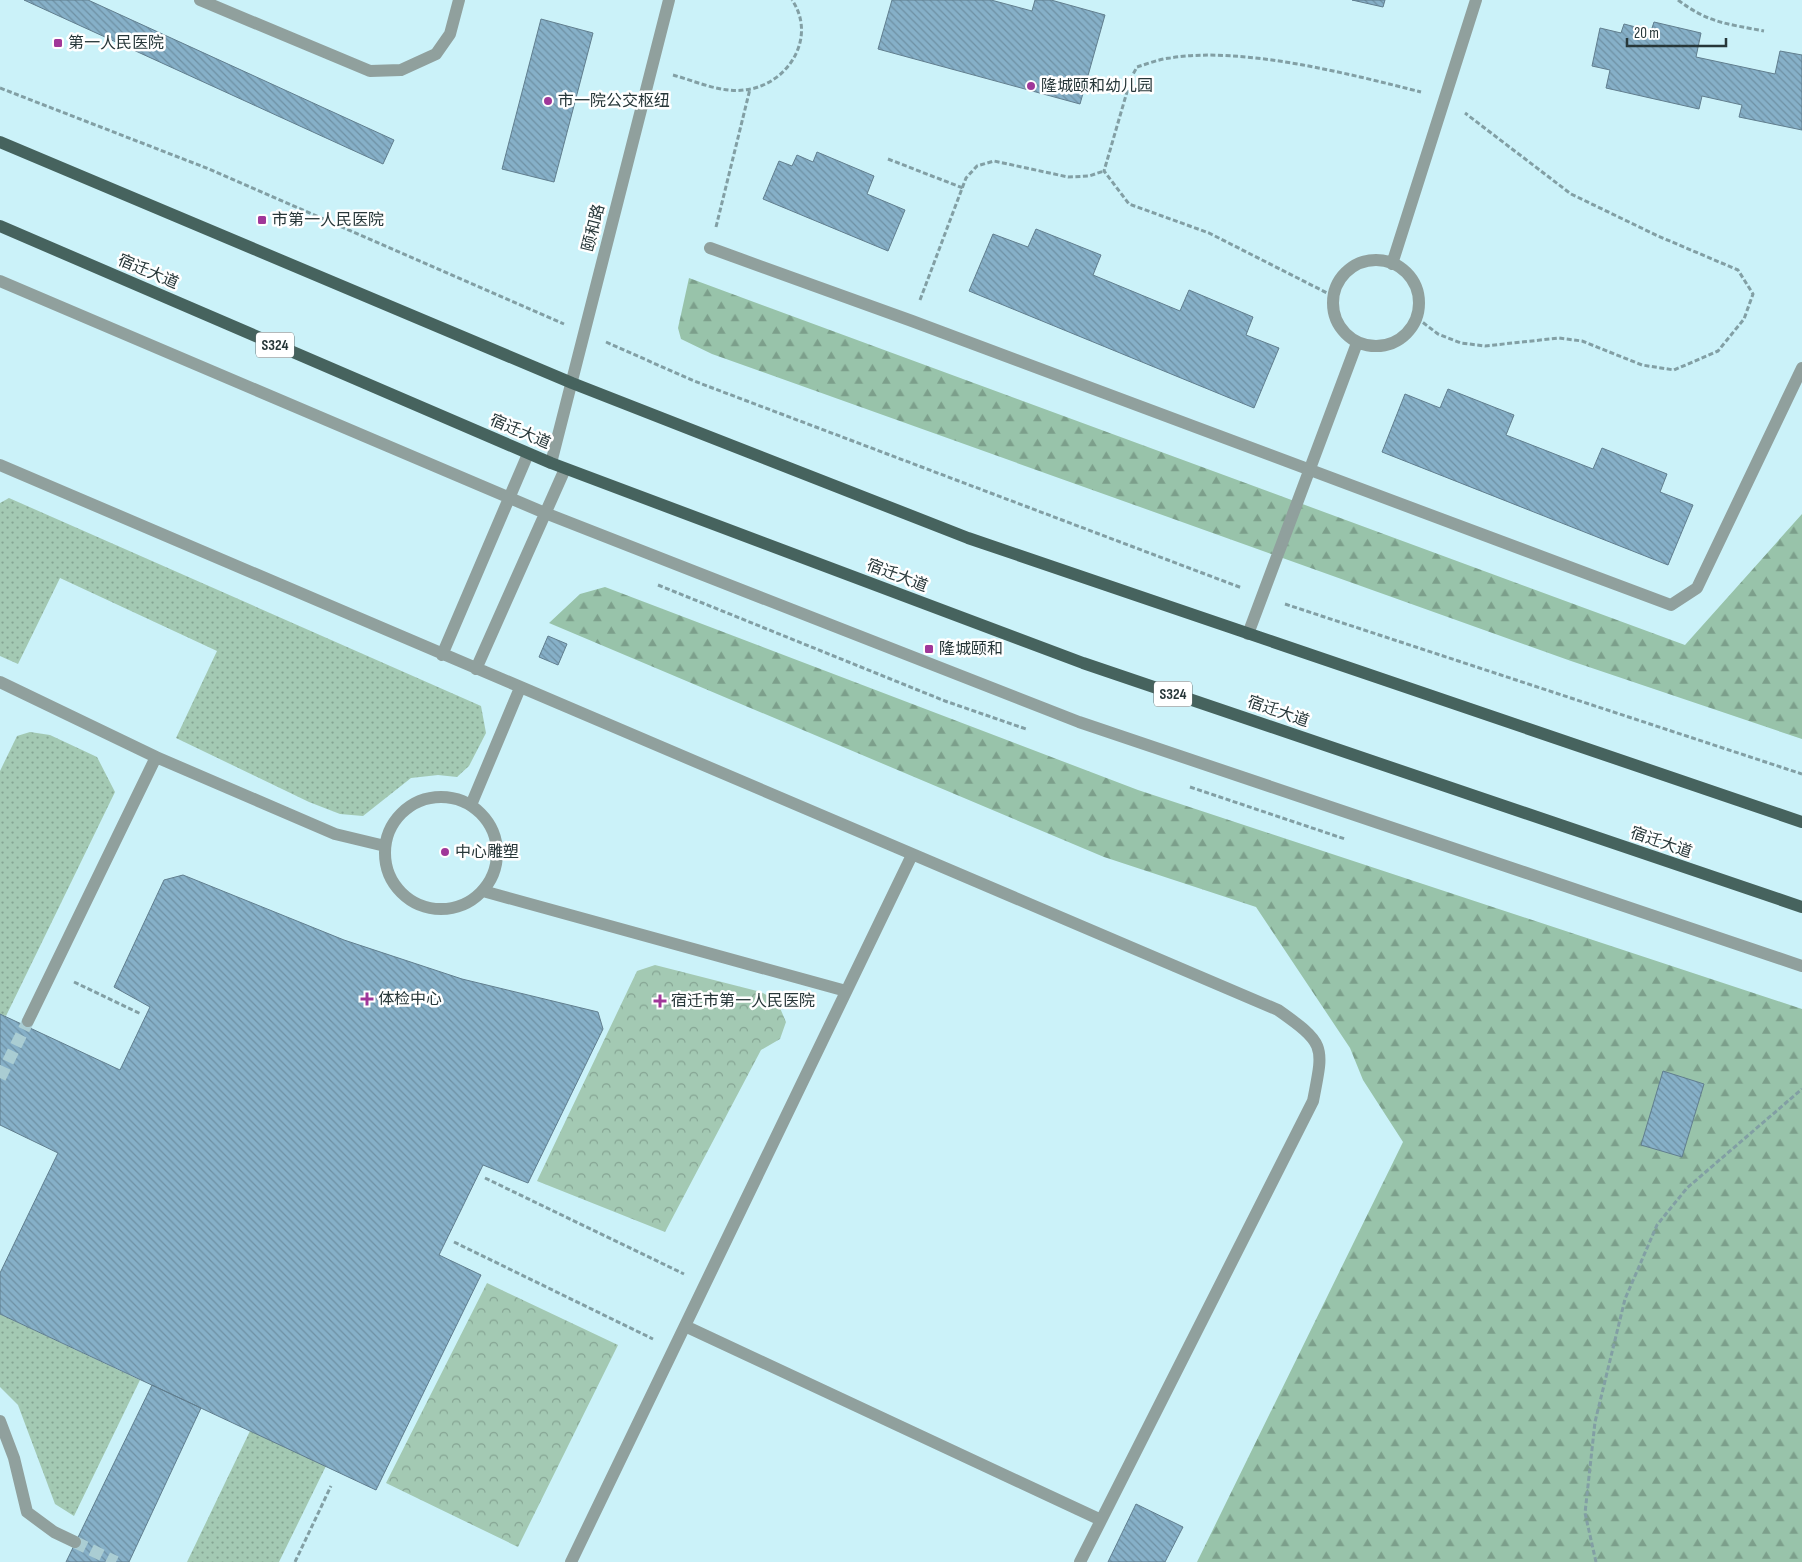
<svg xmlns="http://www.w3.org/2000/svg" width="1802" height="1562" viewBox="0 0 1802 1562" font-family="'Sofia Sans Condensed','Noto Sans SC',sans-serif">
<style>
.grass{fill:url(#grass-dots)}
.forest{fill:url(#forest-firs)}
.park{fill:url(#park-crowns)}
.building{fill:url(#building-back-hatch);stroke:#617e8e}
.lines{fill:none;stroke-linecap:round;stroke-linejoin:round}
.minor-tunnel{stroke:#aacdd3;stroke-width:12;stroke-dasharray:12 6;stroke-linecap:butt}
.path{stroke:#829fa4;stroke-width:3;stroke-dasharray:5 2.5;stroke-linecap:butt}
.minor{stroke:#90a09d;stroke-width:12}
.major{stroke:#46635e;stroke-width:12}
.poi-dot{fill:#a03799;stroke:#fff;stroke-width:2}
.labels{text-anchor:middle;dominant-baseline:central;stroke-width:5;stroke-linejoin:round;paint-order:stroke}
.shield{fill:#fff;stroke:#687374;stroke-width:1}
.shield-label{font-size:15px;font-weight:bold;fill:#273739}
.poi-label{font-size:16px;fill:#273739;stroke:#fff;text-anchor:start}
.street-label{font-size:16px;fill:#273739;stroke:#fff}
</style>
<defs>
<pattern id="grass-dots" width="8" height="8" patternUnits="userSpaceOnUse" patternTransform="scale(1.25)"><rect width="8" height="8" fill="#a3c9b3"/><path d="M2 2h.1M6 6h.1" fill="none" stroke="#85a493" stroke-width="1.8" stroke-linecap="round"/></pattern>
<pattern id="forest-firs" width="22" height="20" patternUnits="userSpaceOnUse" patternTransform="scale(1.25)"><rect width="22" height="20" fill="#98c3aa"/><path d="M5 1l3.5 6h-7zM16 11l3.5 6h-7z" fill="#7c9f8b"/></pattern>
<pattern id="park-crowns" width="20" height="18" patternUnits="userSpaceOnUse" patternTransform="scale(1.25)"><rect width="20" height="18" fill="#a3c9b3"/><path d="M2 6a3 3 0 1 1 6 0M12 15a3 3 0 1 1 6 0" fill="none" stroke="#85a493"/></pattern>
<pattern id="building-back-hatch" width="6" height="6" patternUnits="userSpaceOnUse" patternTransform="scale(1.25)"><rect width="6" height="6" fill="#86b0c8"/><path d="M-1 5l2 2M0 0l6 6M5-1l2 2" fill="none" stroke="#6e90a3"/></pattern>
</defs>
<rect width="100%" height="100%" fill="#cbf2f9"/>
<path class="grass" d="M 9,498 L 481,706 L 486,733 L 469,766 L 457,777 L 438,775 L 411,778 L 363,816 L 340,814 L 309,802 L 176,738 L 217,651 L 60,578 L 18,664 L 0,656 L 0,503 Z
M 30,732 L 50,735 L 97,757 L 115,792 L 6,1016 L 0,1014 L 0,771 L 17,736 Z
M 0,1314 L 140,1380 L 74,1516 L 55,1504 L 18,1405 L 0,1387 Z
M 250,1431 L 326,1466 L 279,1562 L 187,1562 Z"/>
<path class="forest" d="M 689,278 L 1685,645 L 1802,514 L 1802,739 L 1571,661 L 712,354 L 681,339 L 678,328 Z
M 605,587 L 1138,790 L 1802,1009 L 1802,1562 L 1197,1562 L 1403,1142 L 1363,1080 L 1350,1048 L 1256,907 L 1104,857 L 549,623 L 580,594 Z"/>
<path class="park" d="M 655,965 L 761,992 L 777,1001 L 786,1022 L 780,1039 L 761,1050 L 665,1232 L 537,1181 L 637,971 Z
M 487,1283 L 618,1345 L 518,1547 L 386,1483 Z"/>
<path class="building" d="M 24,0 L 88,0 L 394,140 L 383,164 Z
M 892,0 L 991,0 L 1032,11 L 1035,0 L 1051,0 L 1105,15 L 1080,104 L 878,49 Z
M 1352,0 L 1385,0 L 1383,7 Z
M 541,19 L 593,33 L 554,182 L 502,169 Z
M 1654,22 L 1701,33 L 1696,57 L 1775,74 L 1780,51 L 1802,55 L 1802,130 L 1739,117 L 1742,105 L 1702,96 L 1699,109 L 1606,88 L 1610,70 L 1592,66 L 1600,28 L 1621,33 L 1624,24 L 1651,31 Z
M 817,152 L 874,176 L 867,194 L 905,210 L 888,251 L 763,199 L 779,161 L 792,166 L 797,155 L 813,162 Z
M 1036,229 L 1101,255 L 1093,275 L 1180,311 L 1189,290 L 1253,317 L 1246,335 L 1279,348 L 1254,408 L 969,291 L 993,234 L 1028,247 Z
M 1448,389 L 1514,415 L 1506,435 L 1593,469 L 1602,448 L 1667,474 L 1660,492 L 1693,505 L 1668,565 L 1382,452 L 1405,394 L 1440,408 Z
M 548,636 L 567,644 L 558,665 L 539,657 Z
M 183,875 L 344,940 L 462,979 L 598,1012 L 603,1029 L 528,1183 L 483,1165 L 439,1255 L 481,1275 L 376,1490 L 0,1314 L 0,1273 L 58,1153 L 0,1125 L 0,1014 L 120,1070 L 150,1007 L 114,987 L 164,880 Z
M 1663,1071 L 1704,1084 L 1682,1157 L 1641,1145 Z
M 152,1385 L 201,1408 L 129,1562 L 66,1562 Z
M 1136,1504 L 1183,1527 L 1165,1562 L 1108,1562 Z"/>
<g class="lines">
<path class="minor-tunnel" d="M 0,1078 L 28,1021
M 75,1542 L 116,1562"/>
<path class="path" d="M 1678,0 C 1708,23 1728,24 1764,31
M 673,75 C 695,81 721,93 744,90 C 787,86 818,38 792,0
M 0,88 L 209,169 L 564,324
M 888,159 L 963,188
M 716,227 L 750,89
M 1333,296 L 1209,233 L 1129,204 L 1104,171 L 1131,78 L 1137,67 C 1147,64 1159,59 1170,58 C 1242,46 1350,74 1421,92
M 920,300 L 966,178 L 977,166 L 994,161 L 1068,177 L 1089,176 L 1104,171
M 1417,318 L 1438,334 L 1461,343 L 1485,346 L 1559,338 L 1582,341 L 1642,365 L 1674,370 L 1718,351 L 1744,319 L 1753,294 L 1738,270 L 1658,236 L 1571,194 L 1465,113
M 606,342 L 694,381 L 1242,588
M 658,585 L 945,701 L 1026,729
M 1285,604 L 1802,774
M 1190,787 L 1345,839
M 74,982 L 141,1014
M 485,1178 L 684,1274
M 454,1242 L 653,1339
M 295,1562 L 331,1486
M 1596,1562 L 1585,1513 L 1595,1422 L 1625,1299 L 1657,1225 L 1687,1188 L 1802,1089"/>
<path class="minor" d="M 200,0 L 370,71 L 401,70 L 436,54 L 450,34 L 459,0
M 710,248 L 912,321 L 1671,605 L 1697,588 L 1802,368
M1333 303a43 43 0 1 1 86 0a43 43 0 1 1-86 0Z
M 1392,264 L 1476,0
M 0,281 L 545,513 L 1079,722 L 1802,966
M 551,463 L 669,0
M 0,465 L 1278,1010 C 1326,1044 1324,1045 1313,1101 L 1080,1562
M 1248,634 L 1357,343
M 442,655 L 528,454
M 476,669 L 565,469
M 0,682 L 156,757
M385 853a56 56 0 1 1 112 0a56 56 0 1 1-112 0Z
M 471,805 L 520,688
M 483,891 L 846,991
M 28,1021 L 156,757 L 335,834 L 385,846
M 685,1326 L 1101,1520
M 0,1421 L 14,1458 L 27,1512 L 54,1532 L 75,1542
M 571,1562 L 912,855"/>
<path class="major" d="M 0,142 L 572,383 L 968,538 L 1802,822
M 0,226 L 551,463 L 1083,663 L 1802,907"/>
</g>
<g class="poi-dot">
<rect x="53" y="38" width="10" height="10" rx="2.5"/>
<circle cx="1031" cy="86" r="5"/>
<circle cx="548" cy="101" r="5"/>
<rect x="257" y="215" width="10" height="10" rx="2.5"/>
<rect x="924" y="644" width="10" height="10" rx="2.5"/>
<circle cx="445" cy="852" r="5"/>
<path d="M364.5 991.5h5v5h5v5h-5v5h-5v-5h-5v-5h5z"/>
<path d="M657.5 993.5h5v5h5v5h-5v5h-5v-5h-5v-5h5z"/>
</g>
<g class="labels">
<g class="shield">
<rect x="256" y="332.5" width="38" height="25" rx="4"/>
<rect x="1154" y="681.5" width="38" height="25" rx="4"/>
</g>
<g class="shield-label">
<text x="275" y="345">S324</text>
<text x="1173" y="694">S324</text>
</g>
<g class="poi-label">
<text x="68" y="43">第一人民医院</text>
<text x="1041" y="86">隆城颐和幼儿园</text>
<text x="558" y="101">市一院公交枢纽</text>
<text x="272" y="220">市第一人民医院</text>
<text x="939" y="649">隆城颐和</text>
<text x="455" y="852">中心雕塑</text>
<text x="378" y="999">体检中心</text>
<text x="671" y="1001">宿迁市第一人民医院</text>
</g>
<g class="street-label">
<text transform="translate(594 228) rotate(-76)">颐和路</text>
<text transform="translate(148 272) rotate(23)">宿迁大道</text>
<text transform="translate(520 432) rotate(23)">宿迁大道</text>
<text transform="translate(897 576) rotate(21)">宿迁大道</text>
<text transform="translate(1278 712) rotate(19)">宿迁大道</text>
<text transform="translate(1661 843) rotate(19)">宿迁大道</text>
</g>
</g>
<path d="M1627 38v8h99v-8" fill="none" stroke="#273739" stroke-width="2.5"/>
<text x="1634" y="38" font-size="15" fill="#273739" stroke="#ffffff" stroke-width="4" paint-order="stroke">20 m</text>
</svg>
